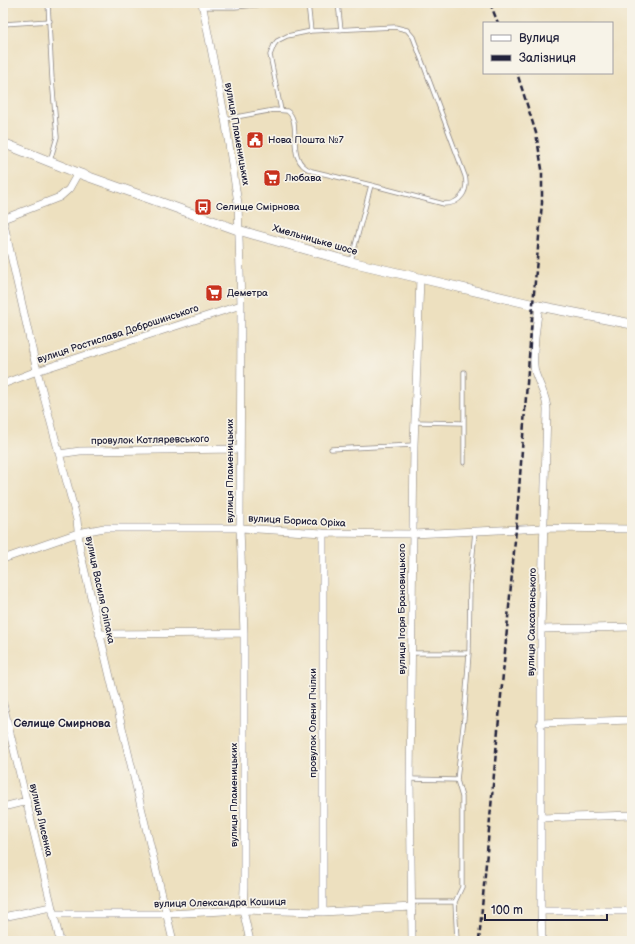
<svg xmlns="http://www.w3.org/2000/svg" width="635" height="944" viewBox="0 0 635 944" font-family="'Balsamiq Sans',sans-serif">
<style>
.lines{fill:none;stroke-linecap:round;stroke-linejoin:round}
.service-casing{stroke:#88817d;stroke-width:5}
.minor-casing{stroke:#88817d;stroke-width:8}
.tertiary-casing{stroke:#88817d;stroke-width:10}
.service{stroke:#fff;stroke-width:3.5}
.minor{stroke:#fff;stroke-width:7}
.tertiary{stroke:#fff;stroke-width:9}
.rail{stroke:#22223b;stroke-width:2.5;stroke-dasharray:6 3;stroke-linecap:butt}
.labels{text-anchor:middle;dominant-baseline:central;stroke-width:3.5;stroke-linejoin:round;paint-order:stroke}
.street-label{font-size:10px;fill:#22223b;stroke:#f7f3e8}
.poi-label{font-size:10px;fill:#22223b;stroke:#f7f3e8;text-anchor:start}
.neighbourhood-label{font-size:11px;font-weight:bold;fill:#22223b;stroke:#f7f3e8}
</style>
<rect width="100%" height="100%" fill="#f7f3e8"/>
<filter id="ink" filterUnits="userSpaceOnUse"><feTurbulence type="fractalNoise" baseFrequency=".025" numOctaves="2"/><feDisplacementMap in="SourceGraphic" scale="8" xChannelSelector="R" yChannelSelector="G"/><feConvolveMatrix kernelMatrix="1 2 1 2 8 2 1 2 1" color-interpolation-filters="sRGB"/></filter>
<filter id="wash" filterUnits="userSpaceOnUse"><feTurbulence type="fractalNoise" baseFrequency=".012" numOctaves="4" result="noise"/><feDisplacementMap in="SourceGraphic" scale="16" xChannelSelector="R" yChannelSelector="G"/><feGaussianBlur stdDeviation="0.9" result="paint"/><feColorMatrix in="noise" values="0 0 0 0 0 0 0 0 0 0 0 0 0 0 0 0 0 1.4 0 .05"/><feComposite in="paint" operator="in"/></filter>
<g filter="url(#wash)">
<rect width="100%" height="100%" fill="#ede0bf"/>
</g>
<g filter="url(#ink)">
<g class="lines">
<g class="service-casing">
<path id="service" d="M 48,3 L 52,79 L 57,137 L 50,161
M 308,3 L 311,31
M 338,3 L 341,30
M 203,7 L 235,7 L 277,3
M 3,24 L 50,21
M 281,110 L 270,55 L 274,45 L 277,41 L 287,36 L 311,31 L 395,27 L 407,30 L 413,37 L 465,176 C 469,191 460,204 444,204 L 371,185 L 351,261
M 225,119 L 274,110 L 287,111 C 304,122 283,161 312,171 L 371,185
M 415,422 L 463,423
M 331,449 L 414,445
M 464,463 L 464,372
M 412,653 L 469,653
M 410,779 L 457,780
M 412,902 L 455,902
M 457,941 L 455,902 L 462,887 L 462,797 L 457,780 L 464,718 L 469,653 L 470,585 L 475,531"/>
</g>
<g class="minor-casing">
<path id="minor" d="M 202,3 L 225,119 L 238,203 L 241,305 L 240,528 L 244,633 L 244,888 L 243,910 L 250,941
M 3,219 L 60,197 L 69,189 L 78,173
M 3,220 L 37,371 L 77,520 L 80,551 L 173,941
M 539,306 C 537,322 531,356 535,372 C 539,385 547,396 547,410 L 541,629 L 541,911 L 542,941
M 3,384 L 37,371 L 241,305
M 59,454 L 80,451 L 240,449
M 323,533 L 323,912
M 3,559 L 78,533 L 104,528 L 240,528 L 323,533 L 413,534 L 544,528 L 632,529
M 541,629 L 632,627
M 99,634 L 244,633
M 3,704 L 60,941
M 540,723 L 632,720
M 3,807 L 27,801
M 541,818 L 632,815
M 541,911 L 632,911
M 53,914 L 167,914 L 243,910 L 323,912 L 412,907
M 3,917 L 51,907
M 412,941 L 410,779 L 414,445 L 420,278"/>
</g>
<g class="tertiary-casing">
<path id="tertiary" d="M 3,143 L 78,173 L 238,230 L 351,262 L 539,306 L 632,324"/>
</g>
<use href="#service" class="service"/>
<use href="#minor" class="minor"/>
<use href="#tertiary" class="tertiary"/>
<path class="rail" d="M 490,3 L 498,23
M 479,941 L 516,529 L 533,304 L 542,203 L 542,169 L 536,133 L 517,73"/>
</g>
</g>
<defs>
<g id="civic-square" transform="scale(0.9)"><rect x="-9" y="-9" width="18" height="18" rx="4" fill="#c8321e" stroke="#f7f3e8"/><path d="M-.6-6.5H3V-4.5H.6V-3L4-1V1h2V6H-6V1h2V-1L-.6-3ZM-1.2 2.5V6h2.4V2.5Z" fill="#fff"/></g>
<g id="supermarket-square" transform="scale(0.9)"><rect x="-9" y="-9" width="18" height="18" rx="4" fill="#c8321e" stroke="#f7f3e8"/><path d="M-6-5.5h2.5l.6 2H6L4.5 2H-2.5L-4.4-4H-6ZM-1.5 3.2a1.3 1.3 0 1 0 .1 0ZM3 3.2a1.3 1.3 0 1 0 .1 0Z" fill="#fff"/></g>
<g id="bus-square" transform="scale(0.9)"><rect x="-9" y="-9" width="18" height="18" rx="4" fill="#c8321e" stroke="#f7f3e8"/><path d="M-5-6H5V4H4V6H2V4H-2V6H-4V4H-5ZM-3.5-4V0h7V-4ZM-3.5 1.2v1.5H-2V1.2ZM2 1.2v1.5H3.5V1.2Z" fill="#fff"/></g>
</defs>
<g fill-rule="evenodd">
<use href="#civic-square" x="255" y="140"/>
<use href="#supermarket-square" x="272" y="178"/>
<use href="#bus-square" x="203" y="207"/>
<use href="#supermarket-square" x="214" y="293"/>
</g>
<g class="labels">
<g class="street-label">
<text transform="translate(237 134) rotate(80)">вулиця Пламеницьких</text>
<text transform="translate(315 240) rotate(16)">Хмельницьке шосе</text>
<text transform="translate(118 334) rotate(-18)">вулиця Ростислава Доброшинського</text>
<text transform="translate(150 440) rotate(-1)">провулок Котляревського</text>
<text transform="translate(230 471) rotate(-90)">вулиця Пламеницьких</text>
<text transform="translate(297 521) rotate(3)">вулиця Бориса Оріха</text>
<text transform="translate(100 590) rotate(78)">вулиця Василя Сліпака</text>
<text transform="translate(402 609) rotate(-90)">вулиця Ігоря Брановицького</text>
<text transform="translate(532 622) rotate(-89)">вулиця Саксаганського</text>
<text transform="translate(313 723) rotate(-90)">провулок Олени Пчілки</text>
<text transform="translate(234 795) rotate(-90)">вулиця Пламеницьких</text>
<text transform="translate(41 820) rotate(77)">вулиця Лисенка</text>
<text transform="translate(220 903) rotate(-1)">вулиця Олександра Кошиця</text>
</g>
<g class="poi-label">
<text x="268" y="140">Нова Пошта №7</text>
<text x="285" y="178">Любава</text>
<text x="216" y="207">Селище Смірнова</text>
<text x="227" y="293">Деметра</text>
</g>
<g class="neighbourhood-label">
<text x="62" y="723">Селище Смирнова</text>
</g>
</g>
<rect width="635" height="944" fill="none" stroke="#f7f3e8" stroke-width="16"/>
<rect x="483" y="22" width="130" height="52" fill="#f7f3e8" stroke="#a29fa3"/>
<rect x="491" y="35" width="20" height="6" fill="#ffffff" stroke="#a29fa3"/>
<text x="519" y="42" font-size="12" fill="#22223b">Вулиця</text>
<rect x="491" y="55" width="20" height="6" fill="#22223b" stroke="#a29fa3"/>
<text x="519" y="62" font-size="12" fill="#22223b">Залізниця</text>
<path d="M485 914v6h122v-6" fill="none" stroke="#22223b" stroke-width="2"/>
<text x="491" y="914" font-size="12" fill="#22223b" stroke="#f7f3e8" stroke-width="3" paint-order="stroke">100 m</text>
</svg>
